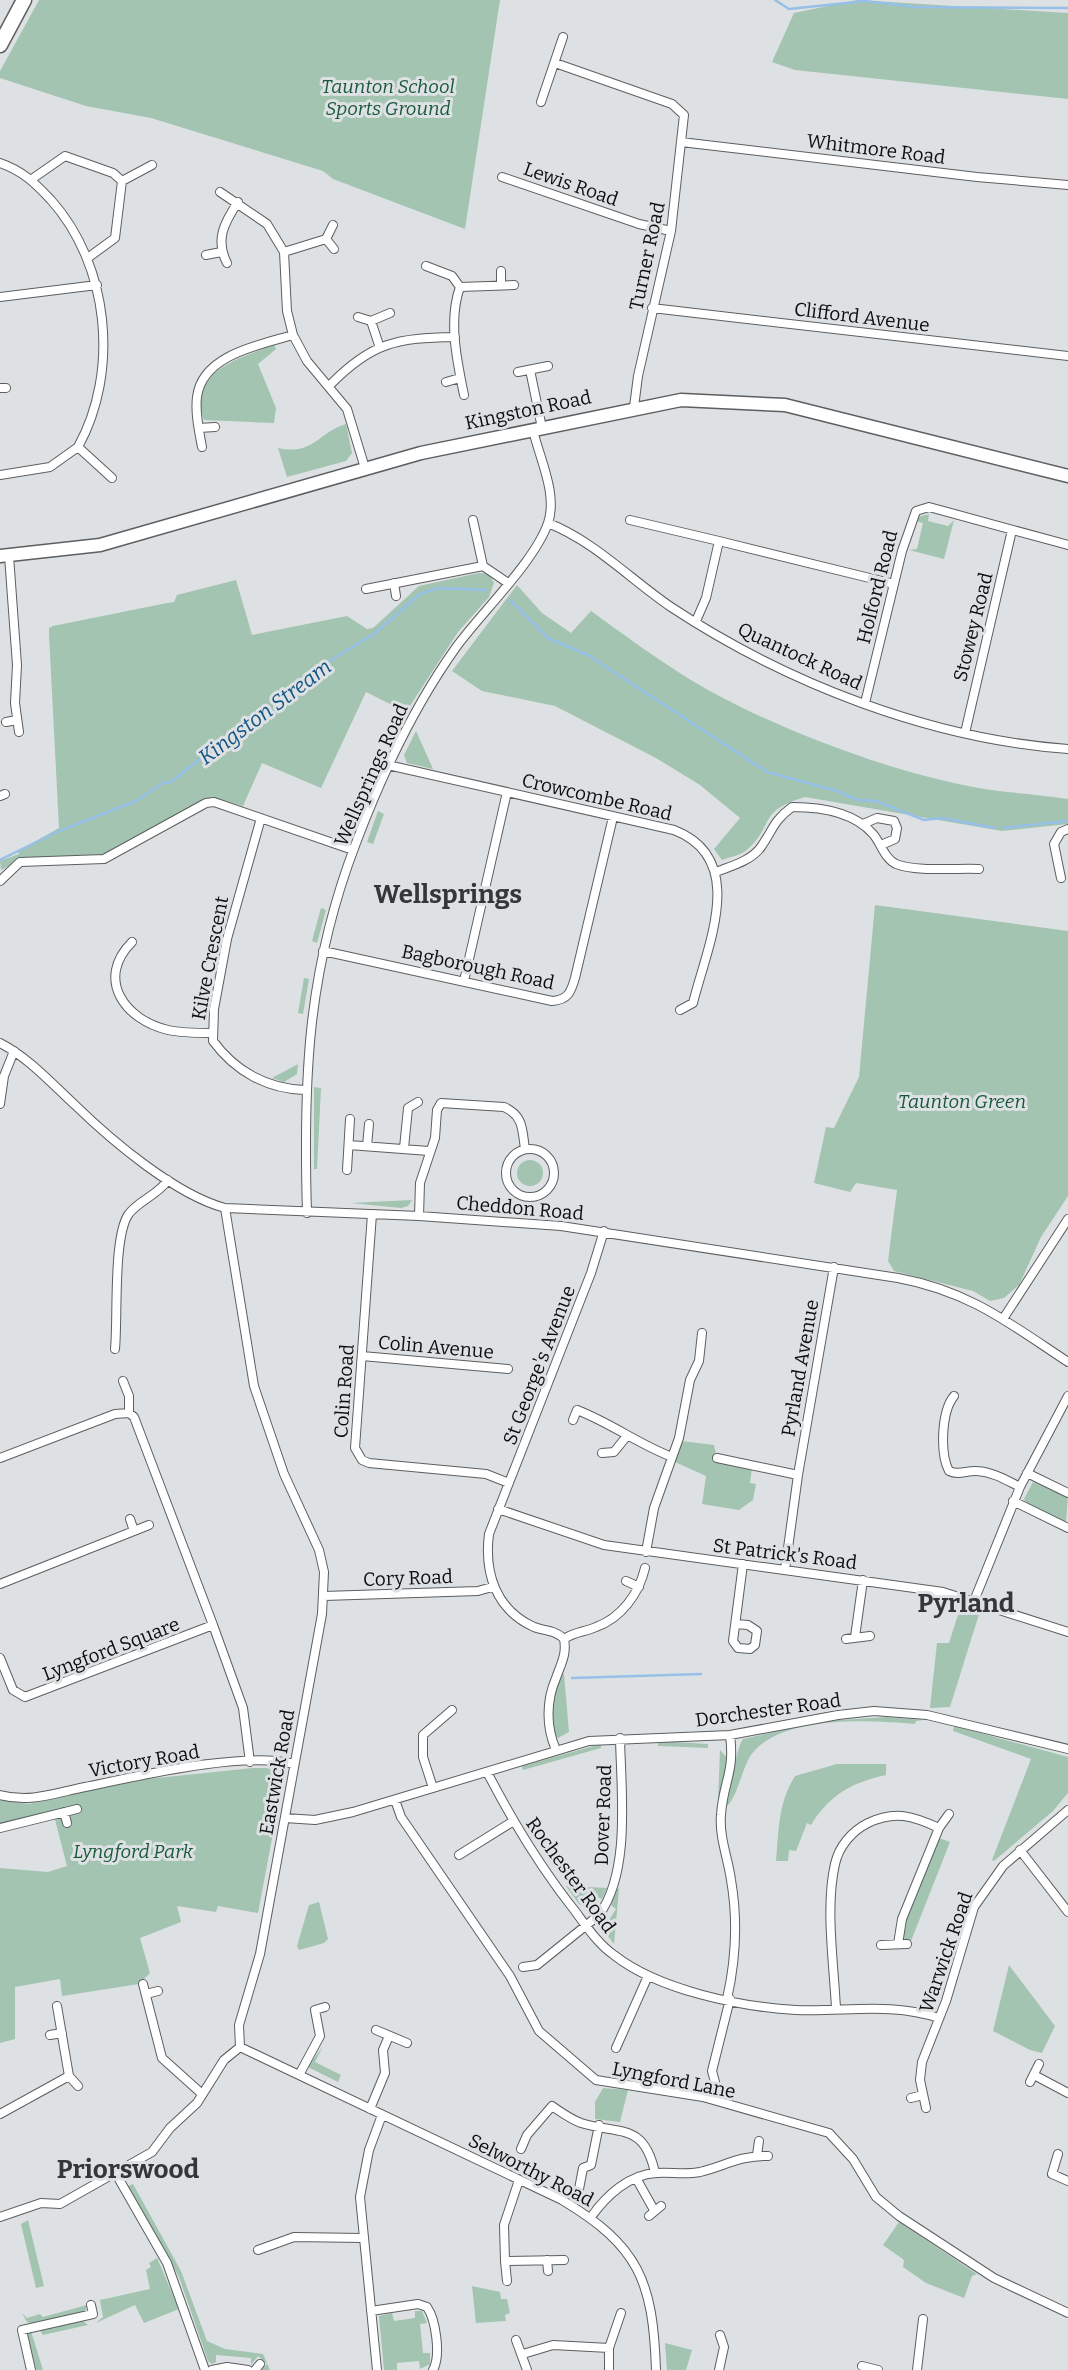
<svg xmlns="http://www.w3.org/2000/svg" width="1068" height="2370" viewBox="0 0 1068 2370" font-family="Bitter,serif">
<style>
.green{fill:#a2c4b1}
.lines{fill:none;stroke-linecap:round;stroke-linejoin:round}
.stream{stroke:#96c0e7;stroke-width:2.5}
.street-casing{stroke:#5c5e60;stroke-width:10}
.secondary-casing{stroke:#5c5e60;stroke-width:15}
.primary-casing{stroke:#5c5e60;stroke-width:17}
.street{stroke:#fff;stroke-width:8}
.secondary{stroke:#fff;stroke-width:12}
.primary{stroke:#fff;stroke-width:14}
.labels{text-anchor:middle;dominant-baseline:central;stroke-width:6;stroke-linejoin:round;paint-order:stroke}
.park-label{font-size:19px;font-style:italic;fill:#18593c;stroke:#dee1e3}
.street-label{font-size:19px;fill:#0c0d0e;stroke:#dee1e3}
.water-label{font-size:21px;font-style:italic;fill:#135484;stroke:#dee1e3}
.district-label{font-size:26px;font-weight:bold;fill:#343638;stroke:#dee1e3}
</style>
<rect width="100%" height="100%" fill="#dee1e3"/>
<path class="green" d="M 39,0 L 500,0 L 465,229 L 333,179 L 323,171 L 151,118 L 86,106 L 0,78 L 0,71 Z
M 857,0 L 1068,13 L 1068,99 L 795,70 L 772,62 L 794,13 Z
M 274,345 L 276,349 L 258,364 L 276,408 L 274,423 L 204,420 C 187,372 239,358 274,345 Z
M 346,424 L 352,453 L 346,461 L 287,477 L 278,448 C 314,456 318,432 346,424 Z
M 929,514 L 928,521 L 948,526 L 954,520 L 944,559 L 909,550 L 917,549 L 923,523 L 916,521 L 918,517 Z
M 479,573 L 489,574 L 494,583 L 489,597 L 458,632 L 406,712 L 366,692 L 321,788 L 262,763 L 243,806 L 212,797 L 101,857 L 25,858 L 1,870 L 0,861 L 19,854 L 18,851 L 59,828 L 49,635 L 49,628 L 53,626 L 167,603 L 174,602 L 177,595 L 236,580 L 252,635 L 347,616 L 367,629 L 373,628 L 419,586 Z
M 517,585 L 542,613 L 571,633 L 591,611 C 624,635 657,659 691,680 C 767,726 887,771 973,787 C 1004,793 1037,794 1068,799 L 1068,824 L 1002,831 L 805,797 C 758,811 775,823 748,849 C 742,855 730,857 722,860 L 714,849 L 740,818 L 700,785 L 656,758 L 555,706 L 482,691 L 452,671 Z
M 416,731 L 433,769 L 407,763 L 404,755 Z
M 378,811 L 384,814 L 373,844 L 367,842 Z
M 875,905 L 1068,931 L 1068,1196 L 1041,1237 L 1019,1285 L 1004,1298 L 990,1301 L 973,1291 L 894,1271 L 888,1261 L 897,1190 L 856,1183 L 850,1192 L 814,1183 L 826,1127 L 834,1128 L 859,1077 Z
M 321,908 L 326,910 L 317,943 L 312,941 Z
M 304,978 L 309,979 L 303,1014 L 298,1013 Z
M 298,1064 L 297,1074 L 284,1082 L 272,1078 Z
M 314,1087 L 321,1088 L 317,1169 L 314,1169 Z
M517 1173a13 13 0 1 1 26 0a13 13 0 1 1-26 0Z
M 412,1200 L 408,1206 L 401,1208 L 351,1203 Z
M 681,1441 L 714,1445 L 717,1459 L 752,1468 L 750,1483 L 756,1484 L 753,1500 L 739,1510 L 702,1504 L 706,1476 L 675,1462 Z
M 1033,1482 L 1068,1496 L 1066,1523 L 1027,1504 L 1024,1499 Z
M 961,1605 L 980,1611 L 950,1707 L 930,1708 L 937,1643 L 949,1643 Z
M 562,1674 L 564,1674 L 569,1732 L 558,1738 C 544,1722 554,1691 562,1674 Z
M 886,1717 L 924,1720 L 916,1721 L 915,1724 C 870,1720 781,1714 751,1755 C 741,1770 738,1797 726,1807 C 729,1794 737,1746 743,1739 L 824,1721 Z
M 954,1726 L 1068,1757 L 1068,1793 L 1053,1811 L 994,1861 L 992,1860 L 1031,1759 L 953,1731 Z
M 658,1741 L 708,1744 L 708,1748 L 658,1746 Z
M 601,1744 L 601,1748 L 523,1770 L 522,1766 Z
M 720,1750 L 728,1759 L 718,1802 Z
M 837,1764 L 886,1764 L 886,1775 C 853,1782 829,1795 811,1825 L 807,1823 L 796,1851 L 789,1850 L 788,1861 L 776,1861 C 779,1829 778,1803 795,1776 Z
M 253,1768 L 273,1768 L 282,1785 L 258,1913 L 218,1906 L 216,1912 L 177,1906 L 181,1922 L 140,1938 L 150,1973 L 139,1984 L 62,1996 L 60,1979 L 15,1987 L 15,2039 L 0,2043 L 0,1868 L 48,1872 L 67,1866 L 53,1812 L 0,1825 L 0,1800 L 29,1804 L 138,1780 Z
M 939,1838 L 950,1842 L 911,1941 L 902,1938 L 903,1927 Z
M 566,1886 L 607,1888 L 602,1899 L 595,1896 L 591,1902 L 598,1906 L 593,1911 L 579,1904 Z
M 617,1888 L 619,1889 L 614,1944 L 598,1923 L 602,1917 L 609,1920 L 616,1909 L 611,1905 Z
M 319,1902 L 328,1939 L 324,1943 L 299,1950 L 297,1946 L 309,1905 Z
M 1009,1965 L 1055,2026 L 1042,2053 L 1030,2050 L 993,2031 Z
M 323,2046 L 315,2062 L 341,2075 L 338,2082 L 308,2067 Z
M 603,2088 L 628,2090 L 620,2122 L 595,2119 L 595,2102 Z
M 133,2184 L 181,2271 L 207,2341 L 225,2349 L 263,2354 L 270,2370 L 261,2370 L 267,2364 L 258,2356 L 251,2365 L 251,2358 L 216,2355 L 216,2362 L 212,2364 L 208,2361 L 179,2277 L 128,2186 Z
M 28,2220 L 44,2286 L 36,2288 L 21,2224 Z
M 899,2222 L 977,2274 L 972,2276 L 964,2298 L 926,2283 L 903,2267 L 904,2260 L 883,2245 Z
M 157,2258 L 179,2309 L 144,2323 L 135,2305 L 96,2323 L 103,2317 L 100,2300 L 150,2289 L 146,2270 L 151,2267 L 149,2263 Z
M 472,2286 L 500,2292 L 501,2299 L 507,2299 L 510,2313 L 505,2315 L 506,2321 L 476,2323 Z
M 87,2305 L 85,2313 L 33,2324 L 27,2322 L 22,2313 L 27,2318 L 40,2314 L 43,2317 Z
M 415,2311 L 422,2311 L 427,2323 L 420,2324 L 423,2353 L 430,2353 L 430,2364 L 420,2369 L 419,2361 L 397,2363 L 397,2370 L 384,2370 L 379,2316 L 392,2313 L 394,2321 L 415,2318 Z
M 82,2320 L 88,2325 L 43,2335 L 39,2329 Z
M 31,2331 L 43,2370 L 36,2370 L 27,2335 Z
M 665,2343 L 692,2350 L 686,2370 L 667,2370 Z"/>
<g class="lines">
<path class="stream" d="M 775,0 L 789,9 L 865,1 L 916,7 L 1068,8
M 511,601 L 548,638 L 588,655 L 767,772 L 837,791 L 858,800 L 876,801 L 924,820 L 942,818 L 995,828
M 1002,828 L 1068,821
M 0,860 L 59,831 L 136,801 L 163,783 L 171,782 L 201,758 L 280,706 L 318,668 L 374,634 L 420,594 L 438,588 L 487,590
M 572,1678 L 701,1674"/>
<g class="street-casing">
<path id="street" d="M 555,63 L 672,104 L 684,115 L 671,231 L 638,376 L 634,407
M 541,102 L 563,37
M 681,142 L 977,177 L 1068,185
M 0,163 C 23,171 35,183 51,200 C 109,265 120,371 78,447 L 112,478
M 502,177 L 639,224 L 671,231
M 32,179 L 65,156 L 113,173 L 122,181 L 115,238 L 89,257
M 122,181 L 152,165
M 220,192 L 267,224 L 284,252 L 326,239 L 333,225
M 326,239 L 334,249
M 284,252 L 287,311 L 293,335 L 307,361 L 347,409 L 365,468
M 206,255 L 221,252
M 227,263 C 215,240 224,223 238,202
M 426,266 L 452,276 L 460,287
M 501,271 L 501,285
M 0,297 L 97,285
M 652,308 L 1068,356
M 358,317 L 371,321
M 379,345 L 371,321 L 390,313
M 530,370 L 542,428
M 518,372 L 548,366
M 446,382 L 460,378
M 330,385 C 372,342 397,338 455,337
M 0,388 L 6,388
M 464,395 C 457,361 448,320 460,287 L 514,285
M 199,428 L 215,427
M 202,447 C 199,431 195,413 197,397 C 202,355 259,345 293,335
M 0,475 L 50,467 L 78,447
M 473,520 L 483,566
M 630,520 L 719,541
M 548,523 C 594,541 630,579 671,607 C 786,683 930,739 1068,749
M 9,556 L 17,665 L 15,703 L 19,732
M 394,583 L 396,596
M 366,589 L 483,566 L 508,583
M 696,621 L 706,598 L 719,541 L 894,584
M 865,703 L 902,551 L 916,511 L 929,507 L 1068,545
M 6,722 L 17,720
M 965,733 L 1012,530
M 388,765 L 674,830 C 749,859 707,946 693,1003 L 680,1010
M 0,796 L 5,794
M 261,818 L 227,939 L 214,1009 L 213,1041 C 235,1071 267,1089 305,1090
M 863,824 L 877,818 L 894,821 L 897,828 L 895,839 L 881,845
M 716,872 C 731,866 751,861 761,847 C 773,830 773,821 792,807 C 819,807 854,812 873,834 C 881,843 884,858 896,864 C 915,872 957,868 979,869
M 1061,878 L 1054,844 L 1061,832 L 1068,829
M 0,881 L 20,862 L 104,859 L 206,803 L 214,802 L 353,850
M 132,942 C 95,979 125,1020 168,1030 C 182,1033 198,1033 212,1033
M 323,951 L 552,1001 C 568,1000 571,992 575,978 L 613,817
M 464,981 L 507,792
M 0,1043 C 29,1058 51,1083 75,1105 C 112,1141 176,1195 225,1208 L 419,1216 L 561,1226 L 898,1278 C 969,1291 1009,1323 1068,1362
M 0,1104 L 4,1076 L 14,1051
M 349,1145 L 429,1151
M 367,1146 L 369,1124
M 404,1148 L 408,1108 L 418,1102
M506 1173a24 24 0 1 1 48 0a24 24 0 1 1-48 0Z
M 347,1170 L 350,1119
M 225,1208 L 254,1386 L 284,1474 L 319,1550 L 324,1572 L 322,1614 L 260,1954 L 239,2025 L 240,2047
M 307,1213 C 303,1079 307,970 356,843 C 382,774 414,706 457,646 C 482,612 535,561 548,523 C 558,494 539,457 533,430
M 372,1214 L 355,1448 L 362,1460 L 369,1463 L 486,1474 L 509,1483
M 419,1216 L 420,1183 L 435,1138 L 437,1110 L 441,1103 L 504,1107 C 524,1116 522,1130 525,1149
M 1003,1319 L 1068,1219
M 115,1349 C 118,1318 113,1239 128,1215 C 137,1201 157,1196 168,1180
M 362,1356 L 508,1369
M 123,1381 L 129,1396 L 129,1413
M 954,1396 C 941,1412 940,1454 949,1471 C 959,1476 967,1470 977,1471 C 993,1472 1006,1480 1020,1487
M 573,1420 L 577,1410 C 611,1423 638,1444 672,1457
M 602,1453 L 614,1452 L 626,1437
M 0,1458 L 115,1414 L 129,1413 L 134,1417 L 213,1625
M 717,1458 L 798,1475
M 1027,1473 L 1068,1493
M 1013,1501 L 1068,1528
M 498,1509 L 604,1545 L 943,1592 L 1068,1632
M 130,1519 L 134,1531
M 646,1552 L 654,1508 L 679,1438 L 690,1380 L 699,1361 L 702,1333
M 785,1570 L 798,1475 L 834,1267
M 626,1581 L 639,1587
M 0,1584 L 149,1525
M 324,1596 L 478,1591 L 492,1587
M 974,1601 L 1020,1487 L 1068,1396
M 736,1624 L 748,1625 L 757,1631 L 755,1645 L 750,1649 L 738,1648 L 733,1641 L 743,1564
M 855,1637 L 863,1580
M 564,1639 C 556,1630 544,1631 534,1627 C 496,1610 484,1573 489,1534 L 591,1273 L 604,1231
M 564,1639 C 574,1632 585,1632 596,1627 C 621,1618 639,1594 645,1568
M 846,1639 L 870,1636
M 0,1658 L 13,1690 L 25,1697 L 213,1625 L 243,1708 L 250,1762
M 556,1750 C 546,1727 546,1701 556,1678 C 561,1664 567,1654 564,1639
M 487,1772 C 513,1822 540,1867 575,1911 C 587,1927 598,1944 614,1955 C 658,1990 741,2007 796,2010 C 845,2012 892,2002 939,2018
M 433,1788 L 423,1757 L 423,1735 L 452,1710
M 0,1795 C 31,1803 55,1793 85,1787 C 139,1776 242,1751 294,1764
M 395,1800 L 401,1817 L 510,1976 L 539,2031 L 596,2080 L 703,2097 L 829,2133 L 853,2159 L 876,2197 L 899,2216 L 994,2278 L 1068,2313
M 64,1812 L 67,1823
M 285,1818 L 315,1820 L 353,1812 L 589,1741 L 730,1735 L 838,1715 L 874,1711 L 927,1715 L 1068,1749
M 0,1828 L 77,1809
M 939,1828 L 949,1814
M 1020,1850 L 1068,1912
M 459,1855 L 512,1822
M 881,1945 L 907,1944
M 523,1967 L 537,1965 L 599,1915 C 631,1871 621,1791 620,1738
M 143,1984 L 162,2058 L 202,2094
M 146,1994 L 158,1991
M 727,1999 C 736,1959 738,1920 731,1880 C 728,1858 719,1837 721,1815 C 723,1782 735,1773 730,1735
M 836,2009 C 834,1965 825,1907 835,1864 C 839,1846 852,1831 868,1823 C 895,1810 913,1816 939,1828 L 902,1919 L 898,1944
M 376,2030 L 407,2043
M 50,2035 L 62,2033
M 240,2047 L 562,2200 C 639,2246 653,2281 656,2370
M 616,2048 L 648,1976
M 299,2075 L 320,2036 L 315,2010 L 325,2007
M 1034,2075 L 1068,2093
M 69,2076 L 78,2086
M 715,2082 L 712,2071 L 730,1999
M 1030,2082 L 1039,2064
M 911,2098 L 923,2095
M 926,2108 L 920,2080 L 922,2062 L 946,2001 L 974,1907 L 1003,1866 L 1068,1810
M 370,2109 L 385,2073 L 383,2050 L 389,2036
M 0,2114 L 69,2076 L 57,2006
M 521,2149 L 527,2135 L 552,2106 C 561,2112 570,2119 581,2123 C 620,2135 644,2122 655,2173
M 1058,2154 L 1052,2174 L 1068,2181
M 757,2155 L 759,2141
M 116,2174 L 167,2263 L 205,2370
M 636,2178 L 654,2210
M 519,2180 L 504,2225 L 505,2261 L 564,2260
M 579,2189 L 583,2168 L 591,2165 L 599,2125
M 649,2216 L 661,2206
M 0,2217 L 41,2203 L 60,2204 L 152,2152 L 170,2128 L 197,2103 L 224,2060 L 240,2047
M 591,2217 C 606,2196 629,2174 657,2173 C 672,2172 685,2175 700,2172 C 724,2166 742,2155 768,2156
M 258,2250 L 294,2237 L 362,2238
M 547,2260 L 548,2271
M 505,2261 L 507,2281
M 371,2311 L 418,2304 L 427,2307 C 436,2320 441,2356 433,2370
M 516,2340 L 527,2370
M 609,2348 L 621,2313
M 523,2354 L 553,2345 L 609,2348 L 609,2370
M 862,2366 L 878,2370
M 31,2370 L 22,2330 L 93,2314 L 91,2305
M 212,2370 L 227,2367 L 248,2370
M 255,2370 L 260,2364
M 377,2370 L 360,2197 L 369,2150 L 382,2115
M 719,2370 L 724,2347 L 720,2335
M 917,2370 L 923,2319"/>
</g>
<g class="secondary-casing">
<path id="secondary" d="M 0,556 L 100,545 L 421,453 L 681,400 L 785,405 L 1068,476"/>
</g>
<g class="primary-casing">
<path id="primary" d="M 0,45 L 24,0"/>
</g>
<use href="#street" class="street"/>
<use href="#secondary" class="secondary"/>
<use href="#primary" class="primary"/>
</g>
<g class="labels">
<g class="park-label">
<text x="388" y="86">Taunton School<tspan x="388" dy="22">Sports Ground</tspan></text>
<text x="962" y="1101">Taunton Green</text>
<text x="133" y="1851">Lyngford Park</text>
</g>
<g class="street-label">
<text transform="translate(876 149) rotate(7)">Whitmore Road</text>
<text transform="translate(571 184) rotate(19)">Lewis Road</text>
<text transform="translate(647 256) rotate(-78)">Turner Road</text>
<text transform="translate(862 317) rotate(7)">Clifford Avenue</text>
<text transform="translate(528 410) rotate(-12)">Kingston Road</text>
<text transform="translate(877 587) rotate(-76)">Holford Road</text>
<text transform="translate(973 627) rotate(-76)">Stowey Road</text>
<text transform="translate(800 656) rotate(25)">Quantock Road</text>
<text transform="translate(371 775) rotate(-66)">Wellsprings Road</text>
<text transform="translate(597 797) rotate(13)">Crowcombe Road</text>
<text transform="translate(210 958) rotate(-79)">Kilve Crescent</text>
<text transform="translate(478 967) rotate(12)">Bagborough Road</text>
<text transform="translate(520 1208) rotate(5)">Cheddon Road</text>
<text transform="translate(436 1347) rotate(5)">Colin Avenue</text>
<text transform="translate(539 1365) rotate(-69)">St George's Avenue</text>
<text transform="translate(800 1368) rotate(-80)">Pyrland Avenue</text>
<text transform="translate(344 1391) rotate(-86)">Colin Road</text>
<text transform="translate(785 1554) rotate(7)">St Patrick's Road</text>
<text transform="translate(408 1578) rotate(-2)">Cory Road</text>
<text transform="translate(111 1649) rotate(-21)">Lyngford Square</text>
<text transform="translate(768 1710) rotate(-8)">Dorchester Road</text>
<text transform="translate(144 1761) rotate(-10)">Victory Road</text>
<text transform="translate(277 1772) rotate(-80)">Eastwick Road</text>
<text transform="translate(603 1815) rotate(-88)">Dover Road</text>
<text transform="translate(571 1875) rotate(54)">Rochester Road</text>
<text transform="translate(946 1952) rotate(-71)">Warwick Road</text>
<text transform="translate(674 2080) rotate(11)">Lyngford Lane</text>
<text transform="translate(531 2170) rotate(27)">Selworthy Road</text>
</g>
<g class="water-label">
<text transform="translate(265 712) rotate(-37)">Kingston Stream</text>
</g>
<g class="district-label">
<text x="448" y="894">Wellsprings</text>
<text x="966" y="1603">Pyrland</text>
<text x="128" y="2169">Priorswood</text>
</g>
</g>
</svg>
